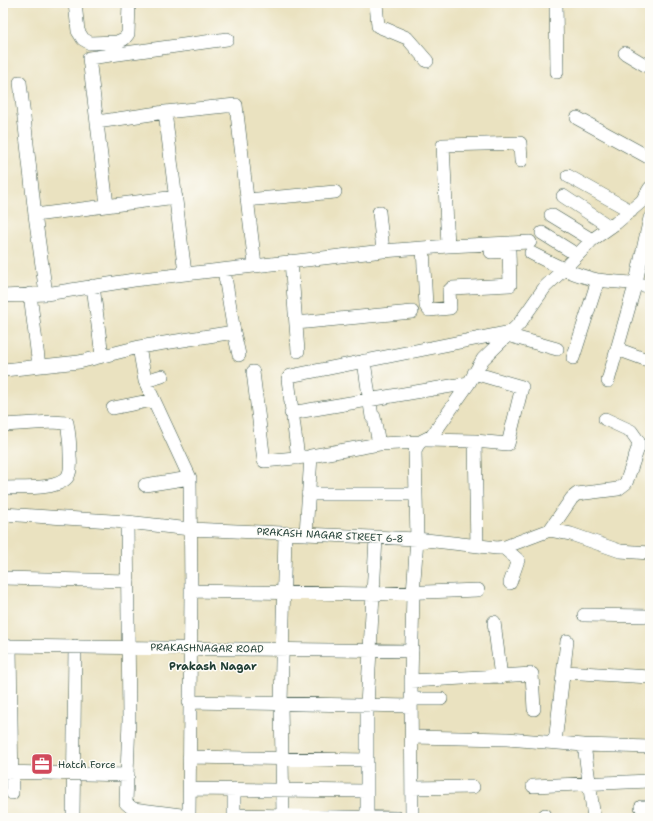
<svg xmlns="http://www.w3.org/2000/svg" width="653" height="821" viewBox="0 0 653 821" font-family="'Shantell Sans',sans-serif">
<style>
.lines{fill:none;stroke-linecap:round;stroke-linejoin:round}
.minor-casing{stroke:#3d5649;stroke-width:14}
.minor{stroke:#fff;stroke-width:13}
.labels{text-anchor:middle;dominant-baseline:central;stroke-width:3;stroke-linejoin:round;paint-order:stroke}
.street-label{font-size:10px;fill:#1f3d34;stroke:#fdfcf7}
.poi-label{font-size:10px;fill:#1f3d34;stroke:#fdfcf7;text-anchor:start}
.neighbourhood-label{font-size:11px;font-weight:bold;fill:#1f3d34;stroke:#fdfcf7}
</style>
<rect width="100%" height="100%" fill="#fdfcf7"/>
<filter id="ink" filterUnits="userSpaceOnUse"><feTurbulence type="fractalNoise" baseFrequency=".025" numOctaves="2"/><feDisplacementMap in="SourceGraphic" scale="8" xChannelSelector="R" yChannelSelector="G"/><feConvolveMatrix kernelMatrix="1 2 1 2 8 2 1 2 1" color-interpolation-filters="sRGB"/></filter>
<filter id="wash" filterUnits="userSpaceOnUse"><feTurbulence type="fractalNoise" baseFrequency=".012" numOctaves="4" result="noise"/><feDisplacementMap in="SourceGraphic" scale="16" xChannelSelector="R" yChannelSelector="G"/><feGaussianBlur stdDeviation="0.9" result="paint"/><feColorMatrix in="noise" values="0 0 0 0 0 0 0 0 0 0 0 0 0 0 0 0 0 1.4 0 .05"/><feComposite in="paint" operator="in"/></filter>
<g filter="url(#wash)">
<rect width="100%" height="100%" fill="#eae2c0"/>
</g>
<g filter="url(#ink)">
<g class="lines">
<g class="minor-casing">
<path id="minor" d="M 75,3 L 78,31 L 83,39 L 90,43 L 117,42 L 124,39 L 128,34 L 129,3
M 376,3 L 378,26 L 407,38 L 427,61
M 556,3 L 557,72
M 625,53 L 650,68
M 20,82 L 35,215 L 46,294
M 165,112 L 185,273
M 577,118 L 650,158
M 97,122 L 165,112 L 236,105 L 255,265
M 568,176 L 631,211
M 563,196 L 610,227
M 247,200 L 335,192
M 107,205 L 89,58 L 227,39
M 379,212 L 383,251
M 35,215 L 176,197
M 551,215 L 592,240
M 542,233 L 577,255
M 448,246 L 443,145 L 520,143 L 521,161
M 423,248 L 426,306 L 429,310 L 450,308 L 449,291 L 452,288 L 510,285 L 509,251 L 491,252
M 531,253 C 553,264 573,275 598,280 C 616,283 632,281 650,287
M 291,261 L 298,351
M 93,286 L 102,356
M 30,294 L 39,366
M 3,296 L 46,294 L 134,280 L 383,251 L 448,246 L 530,242
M 296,323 L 412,312
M 234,332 L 239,355
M 507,335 L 557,349
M 139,347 L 145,381 L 190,478 L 191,591 L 189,818
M 617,349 L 650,361
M 573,358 L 598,280
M 364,361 L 372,417 L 374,417 L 379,444
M 4,370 L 79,362 L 139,347 L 234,332 L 224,270
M 253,372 L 264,461 L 305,457
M 145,381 L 162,376
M 608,381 L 636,282 L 650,218
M 113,408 L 153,400
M 291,413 L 469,383
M 3,425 L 52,422 L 67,423 C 69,434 70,444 70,454 C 70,461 72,469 68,476 C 59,491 19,487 3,488
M 426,440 L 475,441 L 508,444 L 522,387 L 474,373
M 475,441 L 477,546
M 298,458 L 288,379 L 290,376 L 510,332
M 145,485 L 190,478
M 308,494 L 416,494
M 3,514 L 127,522 L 190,529 L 417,539 L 497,548 L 505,547 L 550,530 L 571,534 L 620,551 L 650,553
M 127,522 L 129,720 L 126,803 L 133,809 L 189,816
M 550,530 L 572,498 L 577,494 L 618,489 L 626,483 L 638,448 L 638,441 L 631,431 L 605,419
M 306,534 L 311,456 L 379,444 L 420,442 L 432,436 L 469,383 L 483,359 L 519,324 L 545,287 L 563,270 L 592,240 L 616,223 L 642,201 L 650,188
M 503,547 L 518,560 L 510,583
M 3,578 L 128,581
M 191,591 L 372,594 L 478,590
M 584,615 L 650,616
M 494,622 L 501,677
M 3,646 L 412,651
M 10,646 L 12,793
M 564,672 L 650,677
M 411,681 L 532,674 L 534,709
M 411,699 L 441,699
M 189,702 L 411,706
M 412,737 L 507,739 L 584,745 L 650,747
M 555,742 L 567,641
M 584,745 L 594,818
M 189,757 L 367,760
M 3,772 L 128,775
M 533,786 L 650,781
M 412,788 L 473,787
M 190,789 L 366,791
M 234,789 L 234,818
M 641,807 L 650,807
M 234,815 L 397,818
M 283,815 L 281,704 L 285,534
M 545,815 L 545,818
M 73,818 L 75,646
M 367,818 L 367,706 L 376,538
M 412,818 L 411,681 L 413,593 L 417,539 L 415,452 L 417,446 L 420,442"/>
</g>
<use href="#minor" class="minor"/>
</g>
</g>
<defs>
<g id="office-square" transform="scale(1.15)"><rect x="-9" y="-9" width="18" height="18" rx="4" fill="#d1495b" stroke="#fdfcf7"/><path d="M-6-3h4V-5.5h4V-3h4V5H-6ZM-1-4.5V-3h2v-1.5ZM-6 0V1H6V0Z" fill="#fff"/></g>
</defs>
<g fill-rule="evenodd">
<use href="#office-square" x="42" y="764"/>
</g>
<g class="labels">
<g class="street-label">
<text transform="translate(330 535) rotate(3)">PRAKASH NAGAR STREET 6-8</text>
<text transform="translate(207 648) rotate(1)">PRAKASHNAGAR ROAD</text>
</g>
<g class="poi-label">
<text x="58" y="764">Hatch Force</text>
</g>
<g class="neighbourhood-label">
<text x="213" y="666">Prakash Nagar</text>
</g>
</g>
<rect width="653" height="821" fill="none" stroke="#fdfcf7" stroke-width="16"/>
</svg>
